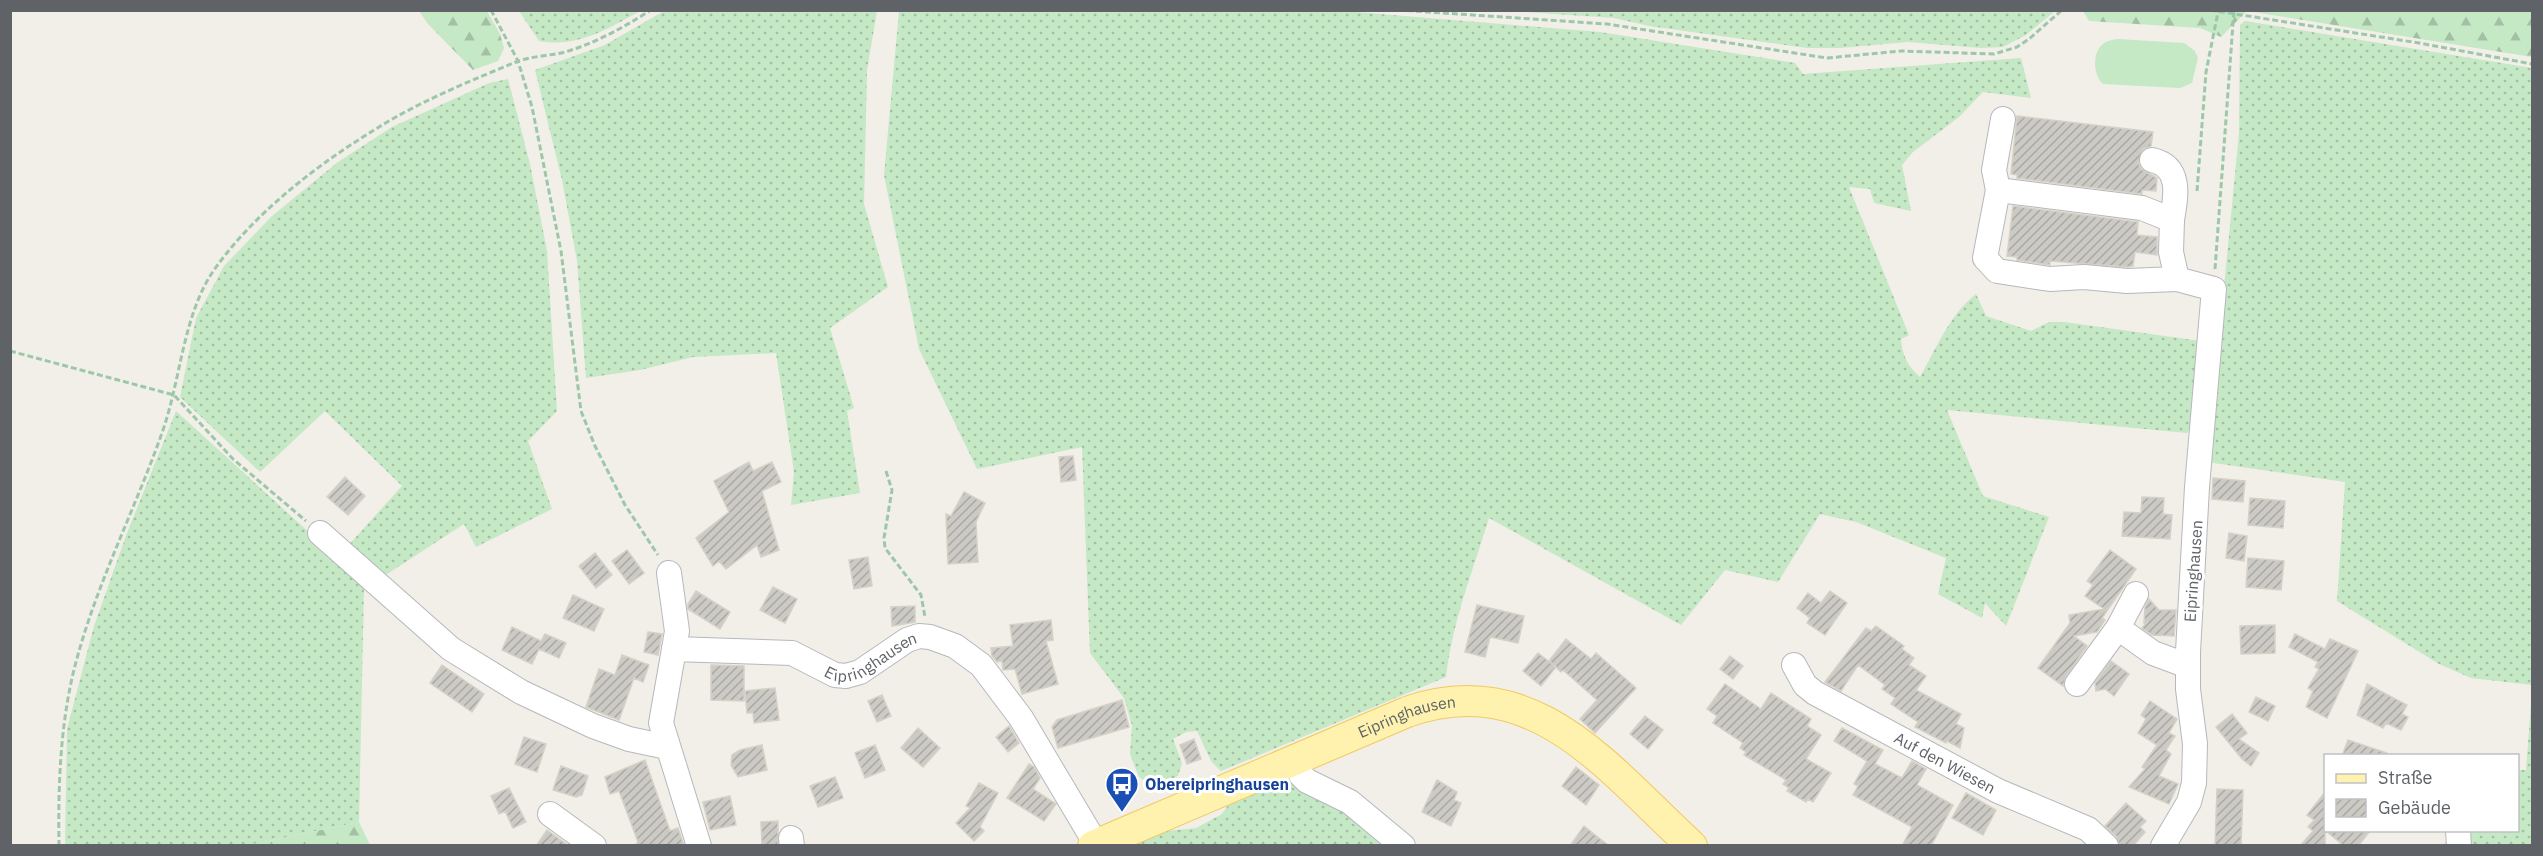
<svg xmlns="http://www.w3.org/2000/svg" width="2543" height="856" viewBox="0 0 2543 856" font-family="'IBM Plex Sans',sans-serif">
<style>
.grass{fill:url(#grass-dots)}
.forest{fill:url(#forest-firs)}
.pitch{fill:#c5e8c5}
.building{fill:url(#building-hatch);stroke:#d6d1c6;stroke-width:1.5}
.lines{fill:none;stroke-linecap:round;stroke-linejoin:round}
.minor-casing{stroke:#b5b8bc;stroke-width:26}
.major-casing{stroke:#f2c960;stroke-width:32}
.path{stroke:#9cc7a9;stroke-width:3;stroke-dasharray:6 3;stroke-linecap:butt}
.minor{stroke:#fff;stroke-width:24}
.major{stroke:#fff2af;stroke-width:30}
.labels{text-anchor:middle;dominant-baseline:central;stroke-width:6;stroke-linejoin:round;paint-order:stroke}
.street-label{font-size:16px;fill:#5f6368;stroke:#fff}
.transit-label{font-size:16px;font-weight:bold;fill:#164399;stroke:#fff;text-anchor:start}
</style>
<defs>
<pattern id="grass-dots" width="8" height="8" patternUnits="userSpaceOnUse" patternTransform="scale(1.5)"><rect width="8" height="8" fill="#c5e8c5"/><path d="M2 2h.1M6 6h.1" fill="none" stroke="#a3c0a4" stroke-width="1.8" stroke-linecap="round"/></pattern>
<pattern id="forest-firs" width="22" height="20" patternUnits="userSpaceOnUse" patternTransform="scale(1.5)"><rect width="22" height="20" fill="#c5e8c5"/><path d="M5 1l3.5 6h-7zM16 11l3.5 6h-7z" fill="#a3c0a4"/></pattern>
<pattern id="building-hatch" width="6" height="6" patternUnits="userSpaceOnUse" patternTransform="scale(1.5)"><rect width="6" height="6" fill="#cccac5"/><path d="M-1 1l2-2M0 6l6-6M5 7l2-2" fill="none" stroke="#a9a8a4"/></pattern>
</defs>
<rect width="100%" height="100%" fill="#f1efe8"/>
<path class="grass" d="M 519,11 L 640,11 C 608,29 577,48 539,41 Z
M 664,11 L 877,11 L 867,70 L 864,204 L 888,287 L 830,328 L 854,408 L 847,411 L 860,493 L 791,505 L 794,472 L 776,353 L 693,357 L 640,370 L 586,378 L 577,261 L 562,180 L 535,70 L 605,45 Z
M 899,11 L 1344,11 L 1600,32 L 1795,63 L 1803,74 L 2021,58 L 2031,98 L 1983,92 L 1959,117 L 1913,152 L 1902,165 L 1911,211 L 1874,203 L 1870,189 L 1849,187 L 1909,335 L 1901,339 C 1902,356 1908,366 1920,377 C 1936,349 1950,314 1976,294 L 1986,316 L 2031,331 L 2049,322 L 2064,322 L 2201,341 L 2194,423 L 2187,433 L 1947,410 L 1983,496 L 2049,517 L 2006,626 L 1985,603 L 1982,618 L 1938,594 L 1946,558 L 1856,522 L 1820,514 L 1778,582 L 1725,570 L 1681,625 L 1489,518 C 1473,570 1452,623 1446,677 L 1221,771 L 1211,761 L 1197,731 L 1186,732 L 1173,739 L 1182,763 L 1178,776 L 1153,786 L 1139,777 L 1130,754 L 1132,726 L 1124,698 L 1090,653 L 1082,447 L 977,469 L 919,349 L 884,175 Z
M 1511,11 L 2055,11 L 2026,35 L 2003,47 L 1981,48 L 1908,42 L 1840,48 L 1807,48 L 1649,26 L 1614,18 Z
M 2245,21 L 2532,68 L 2532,685 L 2471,678 L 2439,664 L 2337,601 L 2345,482 L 2207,462 L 2239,133 L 2240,25 Z
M 508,79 L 530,164 L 547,251 L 557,411 L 528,441 L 552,509 L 476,547 L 464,524 L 381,578 L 346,548 L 402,486 L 325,411 L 260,472 L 180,397 L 196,318 L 224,266 L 272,216 L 338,162 L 392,127 L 489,83 Z
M 176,411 L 347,567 L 364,588 L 359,822 L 249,845 L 65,846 L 67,729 L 94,626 L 127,533 Z
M 2532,691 L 2532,845 L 2441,846 L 2461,831 L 2518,830 L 2518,770 L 2526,770 Z
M 1286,781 L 1330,798 L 1395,845 L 1122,846 L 1166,831 L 1196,828 L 1222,814 L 1229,804 Z"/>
<path class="forest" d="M 419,11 L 487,11 L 500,34 L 504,48 L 498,61 L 473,70 L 428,24 Z
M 2083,11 L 2532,11 L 2532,57 L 2247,11 L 2221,37 L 2200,28 L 2089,21 Z
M 359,822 L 370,845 L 249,845 Z"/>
<path class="pitch" d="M 2117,39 L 2184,43 L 2195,51 L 2198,58 L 2192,83 L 2180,88 L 2103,84 C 2093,75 2092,52 2103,44 C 2106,41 2112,40 2117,39 Z"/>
<path class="building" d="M 2017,116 L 2153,132 L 2151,146 L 2143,149 L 2138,162 L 2141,169 L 2157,178 L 2156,191 L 2142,190 L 2142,194 L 2017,178 L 2017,175 L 2011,174 Z
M 2013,206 L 2138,222 L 2137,235 L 2157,237 L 2157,255 L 2135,252 L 2133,266 L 2127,267 L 2050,261 L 2050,265 L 2017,260 L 2017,257 L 2007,256 Z
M 1073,456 L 1076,480 L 1061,482 L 1059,457 Z
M 749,462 L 753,471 L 772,462 L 781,482 L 762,491 L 779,550 L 761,557 L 757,545 L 726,569 L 719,561 L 713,566 L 696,538 L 729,512 L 714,481 Z
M 345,477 L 365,496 L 348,515 L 327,497 Z
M 2213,478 L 2245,481 L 2243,502 L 2212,499 Z
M 964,492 L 985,503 L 976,522 L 978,562 L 948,564 L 946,514 L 951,516 Z
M 2142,497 L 2164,498 L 2163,514 L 2172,515 L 2170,539 L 2122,536 L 2124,512 L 2141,513 Z
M 2250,498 L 2285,501 L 2283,528 L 2248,525 Z
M 2229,533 L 2247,536 L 2244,561 L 2226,558 Z
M 627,550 L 644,573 L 629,584 L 612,561 Z
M 2110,550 L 2136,569 L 2102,618 L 2105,620 L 2097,632 L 2074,636 L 2087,646 L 2066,676 L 2063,686 L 2038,668 L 2070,623 L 2069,615 L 2104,609 L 2085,596 L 2093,585 L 2087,581 Z
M 595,553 L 612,575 L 596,588 L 579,566 Z
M 868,557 L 872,586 L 854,589 L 849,560 Z
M 2248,558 L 2284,561 L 2281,590 L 2246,587 Z
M 773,587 L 797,599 L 785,623 L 760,610 Z
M 696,591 L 730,612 L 720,629 L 688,609 L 688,604 Z
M 1830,591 L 1847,603 L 1825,635 L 1807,623 L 1810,618 L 1797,608 L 1808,593 L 1821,603 Z
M 573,595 L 604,609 L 594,631 L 563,618 Z
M 2149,599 L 2159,610 L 2176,610 L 2174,636 L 2152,635 L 2142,628 L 2147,622 L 2144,623 L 2145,607 Z
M 1477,605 L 1524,616 L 1518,643 L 1490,637 L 1485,657 L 1465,652 Z
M 915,606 L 915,622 L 892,626 L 891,607 Z
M 1051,620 L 1053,640 L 1046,641 L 1058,684 L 1022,694 L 1015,669 L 1003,670 L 1002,661 L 997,662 L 992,656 L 991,648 L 1013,646 L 1010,625 Z
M 2275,625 L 2275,653 L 2241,654 L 2240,626 Z
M 1876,626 L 1904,646 L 1902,649 L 1914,658 L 1909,665 L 1926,676 L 1916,690 L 1961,714 L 1956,724 L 1964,728 L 1960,748 L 1947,741 L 1946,743 L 1915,727 L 1918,722 L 1891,704 L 1895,698 L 1882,689 L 1885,685 L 1858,665 L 1841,691 L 1825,682 L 1866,628 L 1871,631 Z
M 512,627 L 541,641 L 545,634 L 566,643 L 559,658 L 539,649 L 532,664 L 502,650 Z
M 648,632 L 662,634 L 658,655 L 644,652 Z
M 2295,634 L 2325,649 L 2330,639 L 2358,651 L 2327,718 L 2306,707 L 2313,691 L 2308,688 L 2319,669 L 2315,667 L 2318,662 L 2289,647 Z
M 1566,639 L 1591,659 L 1596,653 L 1636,688 L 1595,733 L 1580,719 L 1597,700 L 1563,670 L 1561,672 L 1549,661 Z
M 1538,653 L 1556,667 L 1541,686 L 1523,671 Z
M 622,655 L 649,665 L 643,682 L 634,678 L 619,720 L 586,707 L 599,669 L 615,675 Z
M 1730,656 L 1743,666 L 1733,679 L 1720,669 Z
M 2111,661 L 2129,674 L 2114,696 L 2105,689 L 2096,691 L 2095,683 Z
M 442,665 L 484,694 L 472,712 L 430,683 Z
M 711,665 L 744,666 L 744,701 L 711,700 Z
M 1725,684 L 1761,709 L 1771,693 L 1811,719 L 1807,726 L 1821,735 L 1806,759 L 1831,773 L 1813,802 L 1808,799 L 1806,802 L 1787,791 L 1789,788 L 1783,784 L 1786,780 L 1744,755 L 1746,752 L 1740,748 L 1743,743 L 1713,723 L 1717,716 L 1707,709 Z
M 2367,684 L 2407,705 L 2402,714 L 2408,717 L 2401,730 L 2386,723 L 2383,728 L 2357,715 Z
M 775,688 L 779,720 L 754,723 L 753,713 L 747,713 L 745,691 Z
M 882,695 L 891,716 L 877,722 L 868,701 Z
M 2256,697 L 2275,706 L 2268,721 L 2249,712 Z
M 1122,700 L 1129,727 L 1058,748 L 1052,727 L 1057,720 Z
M 2150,701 L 2177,719 L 2169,733 L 2175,736 L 2166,750 L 2171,754 L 2159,776 L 2178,784 L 2169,804 L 2129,787 L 2145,769 L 2142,767 L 2157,745 L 2138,733 L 2146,719 L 2141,715 Z
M 2232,714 L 2247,733 L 2239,739 L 2259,753 L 2251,766 L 2242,759 L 2216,727 Z
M 1645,716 L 1663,730 L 1648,749 L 1630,734 Z
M 1009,726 L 1019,743 L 1008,752 L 996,737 Z
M 918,728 L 940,748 L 923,767 L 901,748 Z
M 1842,728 L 1883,750 L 1875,764 L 1902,778 L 1912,761 L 1926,769 L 1917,785 L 1953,805 L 1931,846 L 1902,846 L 1912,827 L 1853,795 L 1858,786 L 1854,784 L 1867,761 L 1834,741 Z
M 524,737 L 546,744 L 537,772 L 515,764 Z
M 1194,739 L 1201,759 L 1187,764 L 1180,745 Z
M 2348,740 L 2387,753 L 2387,756 L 2342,756 Z
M 762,745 L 767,770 L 738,777 L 731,765 L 732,755 L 740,750 Z
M 875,745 L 885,770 L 865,778 L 855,753 Z
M 645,760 L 670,831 L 678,828 L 684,846 L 635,846 L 638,842 L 619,791 L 610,794 L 605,777 Z
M 1029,764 L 1034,767 L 1040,778 L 1033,789 L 1056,804 L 1044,821 L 1007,798 Z
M 561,766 L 588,776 L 582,795 L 576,797 L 553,790 Z
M 1576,767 L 1599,785 L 1586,805 L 1562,786 Z
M 835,777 L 843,798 L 818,807 L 810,786 Z
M 1437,780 L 1457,792 L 1454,800 L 1461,803 L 1451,826 L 1422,812 Z
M 979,783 L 998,793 L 980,827 L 984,831 L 974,841 L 956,823 L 970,808 L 966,806 Z
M 509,788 L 526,822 L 513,828 L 505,811 L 499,814 L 491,796 Z
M 2217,789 L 2243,790 L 2241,846 L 2215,846 Z
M 2325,792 L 2325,846 L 2300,846 L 2313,831 L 2308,827 L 2314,820 L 2307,815 Z
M 1966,793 L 1996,810 L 1983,835 L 1952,818 Z
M 730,796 L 736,825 L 710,830 L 703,802 Z
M 2126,803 L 2146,821 L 2140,827 L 2145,832 L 2133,846 L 2120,846 L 2116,836 L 2105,826 Z
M 778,821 L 778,846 L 762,846 L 761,822 Z
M 1584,826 L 1609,846 L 1570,846 Z
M 547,830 L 569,846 L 536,846 Z
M 2326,831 L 2370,831 L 2358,846 L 2344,846 Z"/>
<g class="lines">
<g class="minor-casing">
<g id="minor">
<path d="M 2003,119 L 1994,170 L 1998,190 L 2142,208 L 2172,220 L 2171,252 L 2177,279 L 2214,289 L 2197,487 L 2188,652 L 2188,689 L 2195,744 L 2194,783 L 2189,802 L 2163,846"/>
<path d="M 2152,160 C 2182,167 2176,196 2172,220"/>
<path d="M 1998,190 L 1985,258 L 1997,271 L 2050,279 L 2084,277 L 2127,281 L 2177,279"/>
<path d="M 320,533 L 451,649 L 521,692 L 593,726 L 629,739 L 667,747"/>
<path d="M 669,573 L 677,631 L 674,649"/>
<path d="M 2118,628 L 2136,594"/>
<path id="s1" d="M 1794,665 L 1805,685 L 1815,693 L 1998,791 L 2088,829 L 2106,846"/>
<path d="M 2077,684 L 2118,628 L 2153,653 L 2188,666"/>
<path d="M 1294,759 L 1301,775 L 1307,781 L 1350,802 L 1403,846"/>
<path d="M 550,814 L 594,846"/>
<path d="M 2458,830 L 2459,846"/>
<path d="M 791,838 L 792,846"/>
<path id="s2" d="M 699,846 L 661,723 L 674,649 L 792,653 L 835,675 L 846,676 L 860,672 L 907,640 L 919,636 L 930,637 L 955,646 L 981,665 L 1021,718 L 1096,844"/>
</g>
</g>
<g class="major-casing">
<g id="major">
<path id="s3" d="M 1093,846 L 1407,712 C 1534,667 1608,769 1692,846"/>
</g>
</g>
<path class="path" d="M 491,10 L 518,61 L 532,107 L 561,251 L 581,411 L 595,446 L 625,505 L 658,555
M 1398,10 L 1607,24 L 1827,58 L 1901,51 L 1994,54 L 2017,47 L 2029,39 L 2062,10
M 2210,10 L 2419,43 L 2532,64
M 2197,191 L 2206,72 L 2218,12
M 2215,269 L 2234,10
M 10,351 L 174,395 L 233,459 L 306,521
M 886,471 L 892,490 L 884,538 L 885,548 L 921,595 L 925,617
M 59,846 C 58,789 60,733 72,678 C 92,592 134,513 163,430 C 181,378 183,315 214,270 C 255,212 318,164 379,127 C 419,102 472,80 516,62 C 531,56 549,56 565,52 C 596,43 624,27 651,10"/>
<use href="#minor" class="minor"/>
<use href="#major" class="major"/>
</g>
<defs>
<g id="bus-pin" transform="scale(1.725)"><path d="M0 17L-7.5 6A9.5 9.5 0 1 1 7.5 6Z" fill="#1a4fb4" stroke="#fff"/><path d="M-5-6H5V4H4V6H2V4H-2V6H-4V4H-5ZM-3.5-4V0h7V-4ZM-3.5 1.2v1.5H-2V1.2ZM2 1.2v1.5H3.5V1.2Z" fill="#fff"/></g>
</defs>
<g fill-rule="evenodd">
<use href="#bus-pin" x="1122" y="784"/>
</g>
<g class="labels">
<g class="street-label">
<text transform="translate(2193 571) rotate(-86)">Eipringhausen</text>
<text stroke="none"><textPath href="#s2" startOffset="411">Eipringhausen</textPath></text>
<text stroke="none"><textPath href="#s3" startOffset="340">Eipringhausen</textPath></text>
<text stroke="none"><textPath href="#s1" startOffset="183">Auf den Wiesen</textPath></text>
</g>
<g class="transit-label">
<text x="1145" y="784">Obereipringhausen</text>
</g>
</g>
<rect width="2543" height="856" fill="none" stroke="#5f6368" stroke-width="24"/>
<rect x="2324" y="754" width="195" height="78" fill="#ffffff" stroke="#bfc1c3" stroke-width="1.5"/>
<rect x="2336" y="774" width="30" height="9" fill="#fff2af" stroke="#bfc1c3" stroke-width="1.5"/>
<text x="2378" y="784" font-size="18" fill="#5f6368">Straße</text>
<rect x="2336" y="799" width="30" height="18" fill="url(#building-hatch)" stroke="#bfc1c3" stroke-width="1.5"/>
<text x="2378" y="814" font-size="18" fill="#5f6368">Gebäude</text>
</svg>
